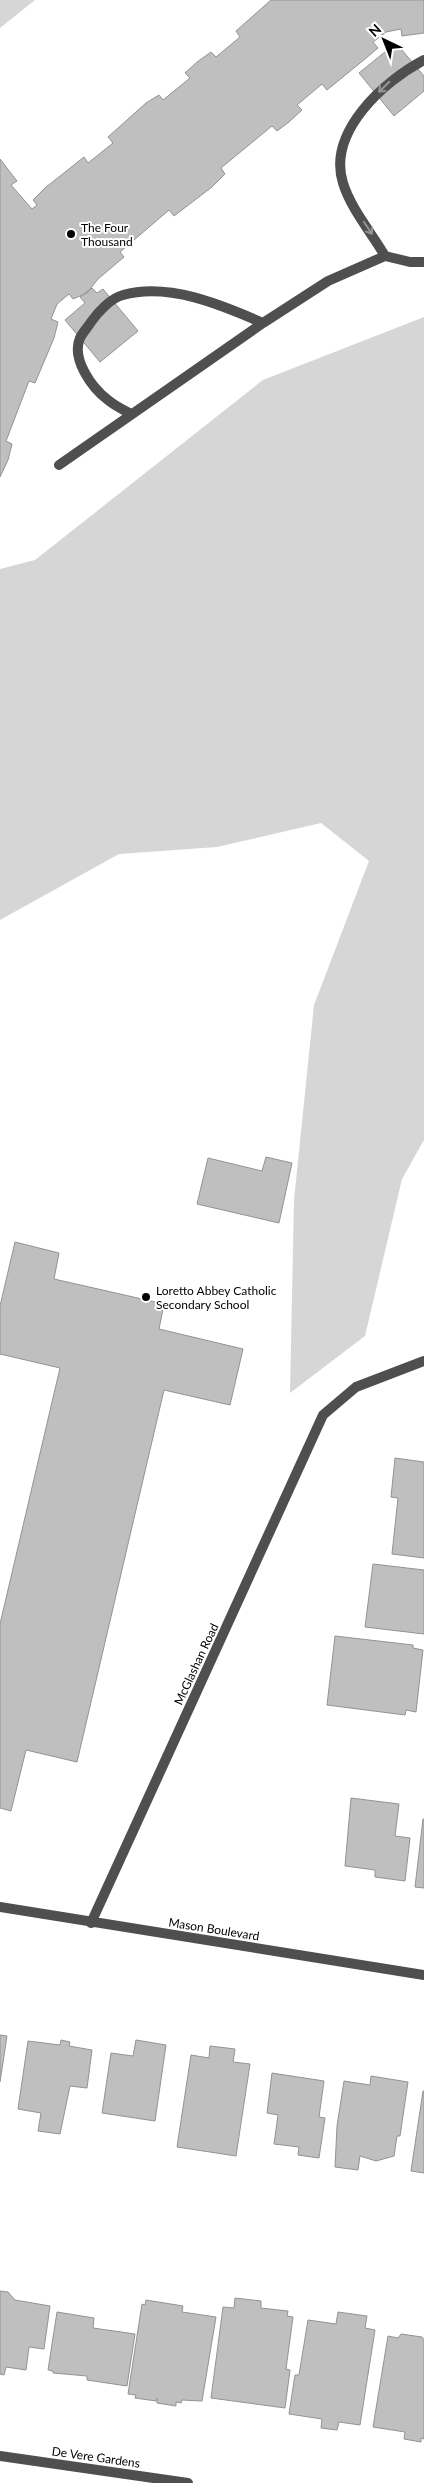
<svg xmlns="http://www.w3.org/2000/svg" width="424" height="2483" viewBox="0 0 424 2483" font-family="Lato,sans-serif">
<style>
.green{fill:#d6d6d6}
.building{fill:#bfbfbf;stroke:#939393}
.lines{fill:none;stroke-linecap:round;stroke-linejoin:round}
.lane{stroke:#4f4f4f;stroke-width:10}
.street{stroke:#4f4f4f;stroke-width:10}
.oneway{stroke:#959595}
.poi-dot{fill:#000;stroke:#fff;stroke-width:2}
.labels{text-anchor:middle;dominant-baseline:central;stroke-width:4;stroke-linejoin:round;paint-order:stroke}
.poi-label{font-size:12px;fill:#000;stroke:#fff;text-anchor:start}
.street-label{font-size:12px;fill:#000;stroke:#fff}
</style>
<rect width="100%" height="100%" fill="#fff"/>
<path class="green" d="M 0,0 L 35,0 L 0,28 Z
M 424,317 L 424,1140 L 402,1179 L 365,1336 L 290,1393 L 294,1200 L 314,1005 L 369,861 L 321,823 L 217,847 L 119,854 L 0,920 L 0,569 L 35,560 L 263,380 Z"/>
<path class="building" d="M 271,0 L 424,0 L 424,33 L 402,36 L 401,29 L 386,32 L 373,42 L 378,48 L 365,59 L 327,90 L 322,84 L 297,105 L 302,110 L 289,122 L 277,131 L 272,126 L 221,168 L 225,174 L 212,187 L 174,216 L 169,210 L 120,252 L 124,257 L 98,279 L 87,293 L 73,299 L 69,294 L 57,304 L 51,319 L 58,322 L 54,338 L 35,383 L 29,381 L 6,441 L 12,444 L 8,460 L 0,477 L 0,159 L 17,181 L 11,185 L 32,209 L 37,205 L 33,200 L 45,188 L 84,157 L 88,163 L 113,143 L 108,137 L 146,103 L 159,95 L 163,100 L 190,78 L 185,73 L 197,62 L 211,52 L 216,57 L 240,37 L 236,31 Z
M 396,43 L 424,76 L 424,91 L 394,116 L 359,73 Z
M 92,288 L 97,293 L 103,289 L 138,331 L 100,362 L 65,320 L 85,303 L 80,297 Z
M 266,1157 L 292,1163 L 279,1223 L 197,1204 L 208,1158 L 262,1171 Z
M 15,1242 L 59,1253 L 54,1279 L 164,1304 L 159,1329 L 243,1349 L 230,1405 L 164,1390 L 77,1762 L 26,1750 L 11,1811 L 0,1808 L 0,1624 L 60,1368 L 0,1354 L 0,1306 Z
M 395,1458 L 424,1462 L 424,1558 L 392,1554 L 398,1498 L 391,1497 Z
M 373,1564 L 424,1570 L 424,1634 L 365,1627 Z
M 335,1636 L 413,1645 L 413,1648 L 423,1650 L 416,1712 L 406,1710 L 405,1715 L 327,1705 Z
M 351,1798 L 399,1804 L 395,1836 L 410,1838 L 405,1881 L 375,1877 L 375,1870 L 345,1866 Z
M 423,1819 L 424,1819 L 424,1888 L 415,1887 Z
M 0,2035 L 7,2036 L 0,2082 Z
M 61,2040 L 70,2042 L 69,2046 L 92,2050 L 87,2088 L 70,2086 L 60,2134 L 38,2131 L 41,2113 L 18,2109 L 28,2041 L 60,2045 Z
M 136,2040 L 166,2045 L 155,2121 L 102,2113 L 111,2053 L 133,2056 Z
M 210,2046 L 235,2049 L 233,2062 L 250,2064 L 236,2156 L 177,2147 L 191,2055 L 209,2058 Z
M 272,2073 L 324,2081 L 319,2117 L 325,2118 L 319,2158 L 298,2155 L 299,2147 L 274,2144 L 278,2115 L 267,2113 Z
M 371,2076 L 408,2082 L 400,2136 L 397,2136 L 394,2156 L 376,2161 L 360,2156 L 358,2170 L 335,2167 L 337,2126 L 344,2081 L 370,2085 Z
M 423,2091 L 424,2091 L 424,2173 L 411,2171 Z
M 0,2291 L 8,2292 L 15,2300 L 50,2306 L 44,2349 L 29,2347 L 26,2370 L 6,2367 L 4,2375 L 0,2374 Z
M 235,2298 L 261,2301 L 261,2308 L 288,2311 L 287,2316 L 293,2317 L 286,2369 L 290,2370 L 285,2408 L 211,2398 L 223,2307 L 234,2308 Z
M 146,2300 L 183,2306 L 182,2312 L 216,2317 L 202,2401 L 182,2400 L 181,2403 L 176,2402 L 176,2406 L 157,2403 L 157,2398 L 156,2401 L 135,2398 L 136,2395 L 128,2394 L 142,2304 L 145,2305 Z
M 57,2312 L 94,2318 L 93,2328 L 135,2334 L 127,2386 L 87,2380 L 87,2376 L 53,2373 L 53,2371 L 48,2370 Z
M 338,2312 L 367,2316 L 365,2328 L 375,2330 L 360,2425 L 339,2422 L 337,2430 L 321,2428 L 322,2419 L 289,2414 L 295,2375 L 299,2375 L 308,2320 L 336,2324 Z
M 401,2334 L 422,2337 L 424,2340 L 424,2439 L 421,2438 L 421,2442 L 404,2439 L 405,2432 L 373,2427 L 388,2336 L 398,2338 Z"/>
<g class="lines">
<path class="lane" d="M 385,256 C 371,232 351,209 343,183 C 327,132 384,81 424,60
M 131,414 C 124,410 115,406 108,400 C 92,388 71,359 80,338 C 83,332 88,327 91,322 C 98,312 111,298 123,295 C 168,282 222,305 263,323
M 59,465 L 263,323 L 328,281 L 385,256 L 410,262 L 424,262"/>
<path class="street" d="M 0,1907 L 424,1975
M 91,1923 L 323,1415 L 356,1387 L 424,1361
M 0,2456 L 188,2483"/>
</g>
<defs><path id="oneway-shaft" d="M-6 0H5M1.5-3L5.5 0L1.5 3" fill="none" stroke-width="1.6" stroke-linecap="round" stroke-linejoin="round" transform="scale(1.25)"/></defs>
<g class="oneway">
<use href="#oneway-shaft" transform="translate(384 87) rotate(135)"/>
<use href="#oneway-shaft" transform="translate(368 228) rotate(56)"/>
</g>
<g class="poi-dot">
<circle cx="71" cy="234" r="5"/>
<circle cx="146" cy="1297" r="5"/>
</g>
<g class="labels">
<g class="poi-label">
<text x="81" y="227">The Four<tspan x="81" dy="14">Thousand</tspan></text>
<text x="156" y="1290">Loretto Abbey Catholic<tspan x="156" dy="14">Secondary School</tspan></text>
</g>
<g class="street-label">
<text transform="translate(196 1664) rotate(-65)">McGlashan Road</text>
<text transform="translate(214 1929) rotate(9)">Mason Boulevard</text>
<text transform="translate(96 2457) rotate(8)">De Vere Gardens</text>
</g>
</g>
<g transform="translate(384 40) rotate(317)" stroke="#ffffff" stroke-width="4" paint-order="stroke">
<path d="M0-4L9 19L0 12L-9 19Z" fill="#000000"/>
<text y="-8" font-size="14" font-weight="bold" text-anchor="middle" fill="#000000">N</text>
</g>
</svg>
